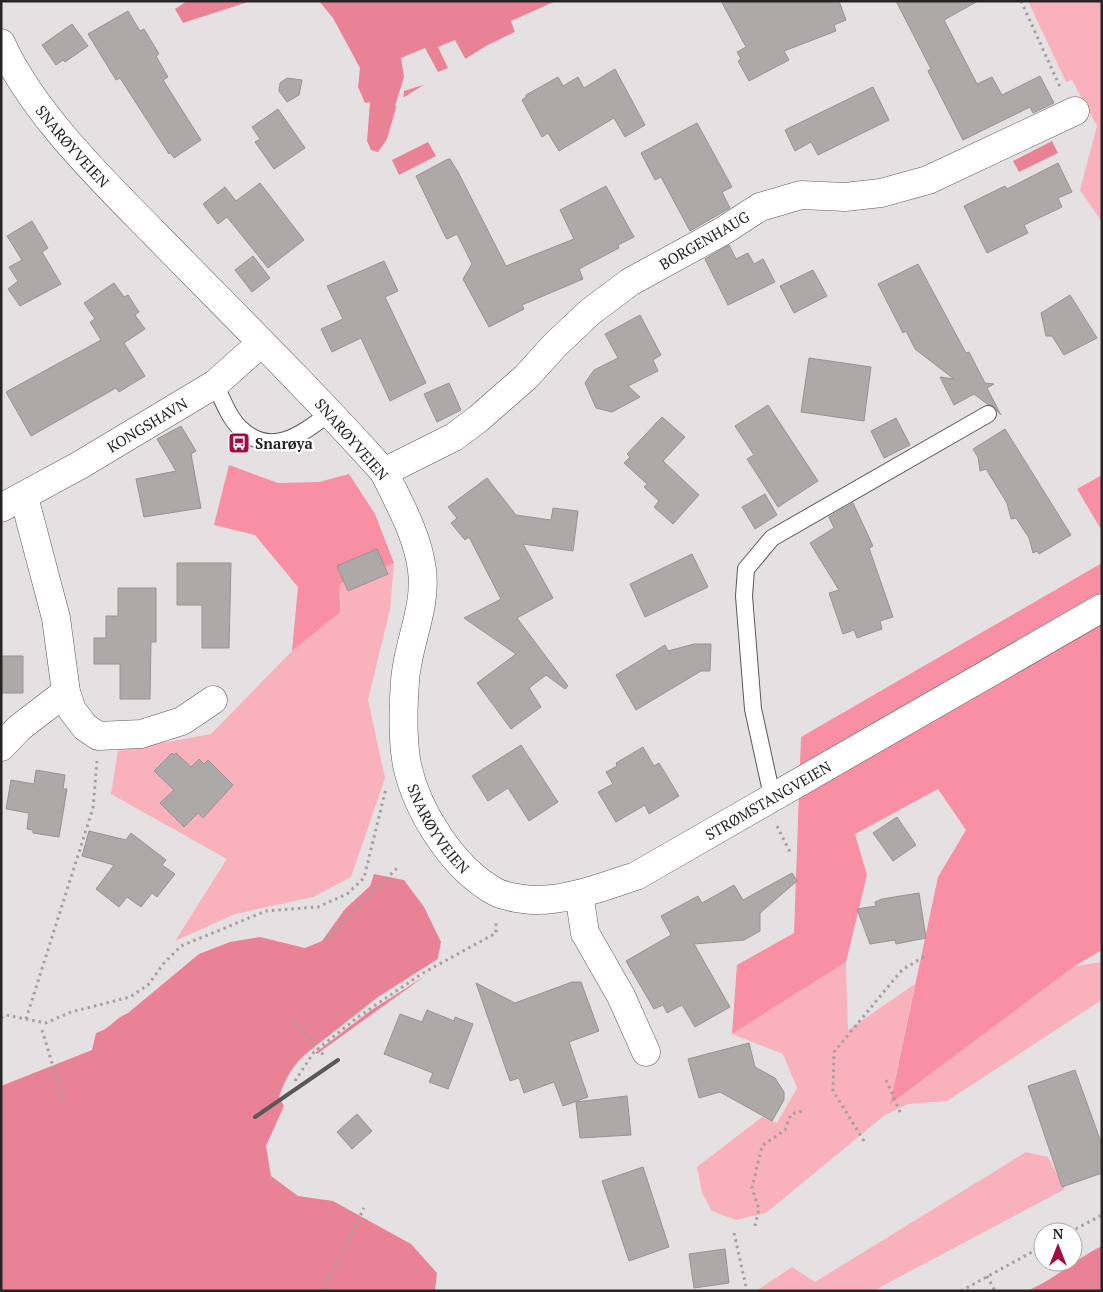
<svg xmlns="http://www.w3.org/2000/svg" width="1103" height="1292" viewBox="0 0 1103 1292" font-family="'PT Serif',serif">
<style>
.green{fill:#f9b1bc}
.forest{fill:#f88fa2}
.water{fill:#ea8295}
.pier{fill:#e5e1e2}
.building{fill:#ada9a9;stroke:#979394}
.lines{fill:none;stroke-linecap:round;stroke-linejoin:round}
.lane-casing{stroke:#5c5959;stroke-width:18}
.street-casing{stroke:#5c5959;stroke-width:29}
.secondary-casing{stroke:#5c5959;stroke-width:29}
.path{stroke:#a3a0a1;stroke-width:3;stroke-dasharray:2.5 4;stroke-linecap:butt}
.lane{stroke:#fff;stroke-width:16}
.street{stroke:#fff;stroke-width:28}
.secondary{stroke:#fff;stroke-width:28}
.rail{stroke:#595758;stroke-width:4}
.labels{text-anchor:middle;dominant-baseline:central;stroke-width:4.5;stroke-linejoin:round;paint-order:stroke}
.street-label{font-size:15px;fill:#262525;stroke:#fff}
.poi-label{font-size:15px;font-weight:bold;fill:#262525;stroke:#fff;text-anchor:start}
</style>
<rect width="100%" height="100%" fill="#e5e1e2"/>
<path class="green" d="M 1028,1 L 1102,1 L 1102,222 L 1080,190 L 1097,126 L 1072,80 L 1066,82 Z
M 394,563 L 390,609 L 368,700 L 385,778 L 351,877 L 313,897 L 235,914 L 175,941 L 227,859 L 111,794 L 118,751 L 211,734 L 292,651 L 339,612 L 338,584 Z
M 846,962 L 848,1030 L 915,984 L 890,1103 L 1075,966 L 1102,962 L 1102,1000 L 947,1101 L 908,1104 L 885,1115 L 766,1213 L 736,1220 L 712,1211 L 702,1193 L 697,1167 L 762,1117 L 777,1123 L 797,1088 L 783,1054 L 732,1034 Z
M 1026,1152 L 1048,1157 L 1065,1189 L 873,1291 L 756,1291 L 792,1267 L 815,1282 Z"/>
<path class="forest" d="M 229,465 L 278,483 L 319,482 L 349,474 L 375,514 L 394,563 L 339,584 L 340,612 L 292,651 L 298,587 L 255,535 L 214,525 Z
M 1102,475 L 1102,531 L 1077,489 Z
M 1102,563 L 1102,950 L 1075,966 L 890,1104 L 938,877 L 966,830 L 938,789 L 855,834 L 867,875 L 846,962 L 732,1034 L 737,965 L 794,933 L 801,737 Z"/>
<path class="water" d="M 187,1 L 251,1 L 183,23 L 175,9 Z
M 319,1 L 578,1 L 486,46 L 398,101 L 387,139 L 378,152 L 371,150 L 367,141 L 370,102 L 365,103 L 358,87 L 360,68 L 333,18 Z
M 1052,141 L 1058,153 L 1019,172 L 1013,161 Z
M 428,142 L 436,156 L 399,175 L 392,160 Z
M 374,874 L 404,880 L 424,907 L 441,942 L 436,968 L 317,1054 L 312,1049 C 294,1062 286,1077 279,1097 L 284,1106 L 266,1146 L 271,1176 L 298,1196 L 333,1201 L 411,1244 L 437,1273 L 435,1291 L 1,1291 L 1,1086 L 92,1050 L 96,1033 C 112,1028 112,1020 128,1013 L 199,954 L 230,942 L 260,937 L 305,948 L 322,941 L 345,909 L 370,886 Z
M 1102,1246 L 1102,1291 L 1027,1291 C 1054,1280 1075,1259 1102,1246 Z"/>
<path class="pier" d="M 556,1 L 580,1 L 516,35 L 511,21 Z
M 455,40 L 467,62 L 439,80 L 404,91 L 403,102 L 399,106 L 395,106 L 404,77 L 401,58 L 425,48 L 438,72 L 448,68 L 438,47 Z
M 441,957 L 439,967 L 370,1011 L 315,1053 L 312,1049 L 378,997 Z"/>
<path class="building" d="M 721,1 L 839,1 L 846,20 L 834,25 L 836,31 L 784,51 L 789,60 L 749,81 L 738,61 L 741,59 L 737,52 L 746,47 Z
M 896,1 L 978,1 L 944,20 L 977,84 L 992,77 L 1002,95 L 1040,76 L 1054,103 L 1033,113 L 1030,107 L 963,140 L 928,71 L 931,69 Z
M 128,11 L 140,31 L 144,29 L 159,54 L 156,56 L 168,77 L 163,80 L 201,140 L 174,158 L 170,152 L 169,154 L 120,78 L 116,80 L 88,34 Z
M 72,24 L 88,46 L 65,62 L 63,60 L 56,65 L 42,45 Z
M 615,69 L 645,125 L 625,137 L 614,118 L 559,151 L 548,133 L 542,137 L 522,100 L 526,97 L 526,95 L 558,77 L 563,86 L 578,77 L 584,88 Z
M 287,78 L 302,80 L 299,95 L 287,102 L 279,91 L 280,83 Z
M 873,87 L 889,120 L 818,155 L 811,142 L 795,151 L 785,130 Z
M 278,109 L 305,148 L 274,169 L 255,142 L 260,139 L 252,127 Z
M 697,123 L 732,187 L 722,192 L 730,208 L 690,231 L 661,177 L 655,180 L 641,153 Z
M 448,159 L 450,159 L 458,172 L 506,266 L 574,239 L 560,210 L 606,186 L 634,237 L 618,245 L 619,248 L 579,269 L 583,279 L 522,305 L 524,309 L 489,327 L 463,279 L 472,264 L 457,234 L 447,239 L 445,236 L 416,176 Z
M 1058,163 L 1072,192 L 1058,198 L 1062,207 L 1024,225 L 1028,233 L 987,253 L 964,206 L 1005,186 L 1007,189 Z
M 260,183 L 304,240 L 268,268 L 227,217 L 218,224 L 203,204 L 225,187 L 236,201 Z
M 32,221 L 48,248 L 42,252 L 61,284 L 20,306 L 8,289 L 18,281 L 9,267 L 22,260 L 7,236 Z
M 729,245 L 736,259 L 748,253 L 754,264 L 763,259 L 775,282 L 728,305 L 705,259 Z
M 253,256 L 270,278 L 252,292 L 235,270 Z
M 384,261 L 398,291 L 385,297 L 426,383 L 390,401 L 361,338 L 332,352 L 321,329 L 343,319 L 327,286 Z
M 918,264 L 966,353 L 969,352 L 985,383 L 994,384 L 987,388 L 1001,415 L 993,406 L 987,404 L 974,394 L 954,405 L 940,377 L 954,379 L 915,349 L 906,331 L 903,333 L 878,284 Z
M 813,270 L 827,296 L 794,313 L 780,286 Z
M 114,283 L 124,297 L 128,295 L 139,312 L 135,315 L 145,329 L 124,343 L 145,376 L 119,392 L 116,388 L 31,436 L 6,392 L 101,340 L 90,322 L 95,319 L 84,303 Z
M 1070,295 L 1097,338 L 1064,355 L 1052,336 L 1046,336 L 1041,313 Z
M 640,315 L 661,355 L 653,360 L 658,371 L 628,386 L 640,397 L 612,412 L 596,408 L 585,383 L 594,370 L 618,358 L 605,334 Z
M 809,358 L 871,367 L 864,421 L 801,412 Z
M 449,383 L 461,410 L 437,422 L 424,394 Z
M 768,405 L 818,481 L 778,507 L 747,459 L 754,455 L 735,426 Z
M 662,417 L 685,437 L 663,461 L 699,495 L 673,524 L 654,507 L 659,501 L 644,487 L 647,484 L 624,463 L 630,457 L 627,454 Z
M 896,418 L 910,445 L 884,458 L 871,431 Z
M 181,426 L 196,451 L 191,454 L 201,508 L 144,517 L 136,479 L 176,471 L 157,439 Z
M 1005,429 L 1071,535 L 1039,554 L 1037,551 L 1033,553 L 1029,538 L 1016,518 L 1011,519 L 1007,503 L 986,469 L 980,471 L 978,457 L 973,449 Z
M 487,478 L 516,515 L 551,520 L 553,508 L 578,511 L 573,551 L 523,544 L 553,598 L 517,618 L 568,686 L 565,689 L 546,675 L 529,688 L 541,707 L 511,729 L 477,683 L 516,654 L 464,618 L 501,599 L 469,537 L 465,540 L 451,523 L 457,518 L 448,507 Z
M 765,494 L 777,515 L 755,529 L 742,507 Z
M 853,503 L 873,546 L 869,548 L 893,617 L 880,621 L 882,629 L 857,638 L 854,630 L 843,634 L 829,593 L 839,590 L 810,543 L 834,528 L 829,517 Z
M 377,549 L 388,574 L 348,591 L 337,566 Z
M 692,554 L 708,587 L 645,617 L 630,584 Z
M 177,563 L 231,563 L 229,648 L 202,648 L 202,605 L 177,605 Z
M 118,588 L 156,588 L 156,642 L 151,642 L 150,699 L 120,699 L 120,664 L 94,664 L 94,638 L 106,638 L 106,616 L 118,616 Z
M 694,644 L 711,644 L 710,671 L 701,671 L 636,710 L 616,675 L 665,645 L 668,651 Z
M 1,656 L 23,656 L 23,693 L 1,693 Z
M 521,745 L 558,802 L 529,821 L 508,788 L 488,801 L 472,776 Z
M 643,747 L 654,766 L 659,763 L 679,796 L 649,814 L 645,805 L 616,822 L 598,792 L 613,784 L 606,772 L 617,766 L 616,763 Z
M 172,753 L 174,755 L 176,753 L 191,767 L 199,759 L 204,764 L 208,760 L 233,785 L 203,818 L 198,813 L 184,827 L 160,803 L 174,790 L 154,771 Z
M 36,770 L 65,775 L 63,789 L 67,789 L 59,837 L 33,833 L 33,830 L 27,829 L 29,813 L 6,809 L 11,780 L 34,784 Z
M 897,817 L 916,845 L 893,861 L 873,833 Z
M 89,831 L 126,840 L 131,833 L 166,860 L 162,865 L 175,874 L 157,897 L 152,893 L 141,907 L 127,897 L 119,907 L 96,889 L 114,865 L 82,856 Z
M 792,873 L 797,881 L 760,913 L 760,931 L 744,940 L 694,944 L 730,1007 L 695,1027 L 682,1005 L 667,1013 L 663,1005 L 654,1009 L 626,961 L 671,935 L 661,916 L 698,896 L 702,903 L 734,885 L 743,900 Z
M 919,893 L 926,938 L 896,944 L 895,940 L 870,944 L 857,909 L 876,906 L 875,902 L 882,899 Z
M 572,982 L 581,982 L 599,1031 L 569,1042 L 588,1097 L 563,1106 L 554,1082 L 524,1093 L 519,1078 L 510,1081 L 476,983 L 515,1003 Z
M 427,1010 L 454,1021 L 455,1017 L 473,1024 L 448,1089 L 429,1082 L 433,1073 L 384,1054 L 400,1014 L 422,1022 Z
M 749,1043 L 755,1067 L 775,1078 L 784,1092 L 784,1100 L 772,1121 L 720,1092 L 699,1098 L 688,1059 Z
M 1075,1070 L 1102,1145 L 1102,1173 L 1062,1187 L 1028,1086 Z
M 627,1096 L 631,1135 L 580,1138 L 576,1102 Z
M 357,1114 L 372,1131 L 352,1149 L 337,1132 Z
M 643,1167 L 669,1247 L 629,1261 L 602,1181 Z
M 725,1249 L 729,1283 L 694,1288 L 689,1254 Z"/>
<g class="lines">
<g class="lane-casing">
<path id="lane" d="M 215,384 C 222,398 228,417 240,428 C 272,459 303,433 331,412
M 772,796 L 753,709 L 744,596 L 746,569 L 772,538 L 988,414"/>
</g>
<g class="street-casing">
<g id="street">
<path id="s1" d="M 1075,111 L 928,180 L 881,193 L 845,197 L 801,195 L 760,207 L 723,231 L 630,282 L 590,312 L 555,345 L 526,377 L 478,419 L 454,437 L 384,472 C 399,503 418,536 422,570 C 427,609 407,644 405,682 C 403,709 402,738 407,765 C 417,811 453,869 496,892 C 505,897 526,900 537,900 C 570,900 604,886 636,876 L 1102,608"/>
<path d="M 24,497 L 56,618 L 66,692 L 72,710 L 85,727 L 98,736 L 141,734 L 182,721 L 213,700"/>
<path id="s2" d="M 1,508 L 80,465 L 215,384 L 261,343"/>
<path d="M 1,747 L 19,728 L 66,692"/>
<path d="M 579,894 L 585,933 L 621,996 L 646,1052"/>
</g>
</g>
<g class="secondary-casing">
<g id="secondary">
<path id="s3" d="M 1,43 C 32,112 100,178 153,232 C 230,311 310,389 384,472"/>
</g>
</g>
<path class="path" d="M 1021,1 L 1061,89
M 777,826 L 791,854
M 326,939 L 398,867
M 1,1018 L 6,1015 L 46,1023 L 71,1012 L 130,997 L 148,985 L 165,962 L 181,946 L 266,911 L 318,907 L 347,894 L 364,878 L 386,788
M 292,1018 L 325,1057
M 26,1019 L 93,808 L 97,761
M 42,1030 L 64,1103
M 886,1080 L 901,1114
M 295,1081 L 314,1052 L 358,1017 L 423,973 L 496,933 L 496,920
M 864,1141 L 833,1091 L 834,1052 L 902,970 L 925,956
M 755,1226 L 759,1209 L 752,1188 L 762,1146 L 785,1130 L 791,1114 L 802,1111
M 1070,1232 L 1102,1215
M 734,1233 L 747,1291
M 987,1276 L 995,1291
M 323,1291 L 364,1208
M 961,1291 L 1043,1246"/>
<use href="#lane" class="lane"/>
<use href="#street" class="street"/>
<use href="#secondary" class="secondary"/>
<path class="rail" d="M 255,1117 L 338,1060"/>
</g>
<defs>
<g id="bus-square" transform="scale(1.125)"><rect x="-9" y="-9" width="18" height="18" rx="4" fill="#a40a43" stroke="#fff"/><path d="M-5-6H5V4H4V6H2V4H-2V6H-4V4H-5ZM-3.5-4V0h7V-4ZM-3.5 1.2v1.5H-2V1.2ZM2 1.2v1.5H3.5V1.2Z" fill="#fff"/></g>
</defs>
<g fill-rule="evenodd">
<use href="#bus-square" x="239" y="443"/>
</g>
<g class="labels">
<g class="street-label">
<text stroke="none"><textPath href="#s3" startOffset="126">SNARØYVEIEN</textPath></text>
<text transform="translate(704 240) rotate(-30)">BORGENHAUG</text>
<text stroke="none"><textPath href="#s2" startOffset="168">KONGSHAVN</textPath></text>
<text transform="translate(352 439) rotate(49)">SNARØYVEIEN</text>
<text stroke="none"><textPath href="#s1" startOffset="1556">STRØMSTANGVEIEN</textPath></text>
<text stroke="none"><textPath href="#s1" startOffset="1172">SNARØYVEIEN</textPath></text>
</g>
<g class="poi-label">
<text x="255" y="443">Snarøya</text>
</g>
</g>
<rect width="1103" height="1292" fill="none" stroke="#262525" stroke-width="5"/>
<g transform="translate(1058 1247)"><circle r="24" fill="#ffffff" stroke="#a8a8a8"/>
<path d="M0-4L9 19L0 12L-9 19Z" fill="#a40a43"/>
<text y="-8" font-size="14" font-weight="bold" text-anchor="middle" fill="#262525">N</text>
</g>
</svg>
